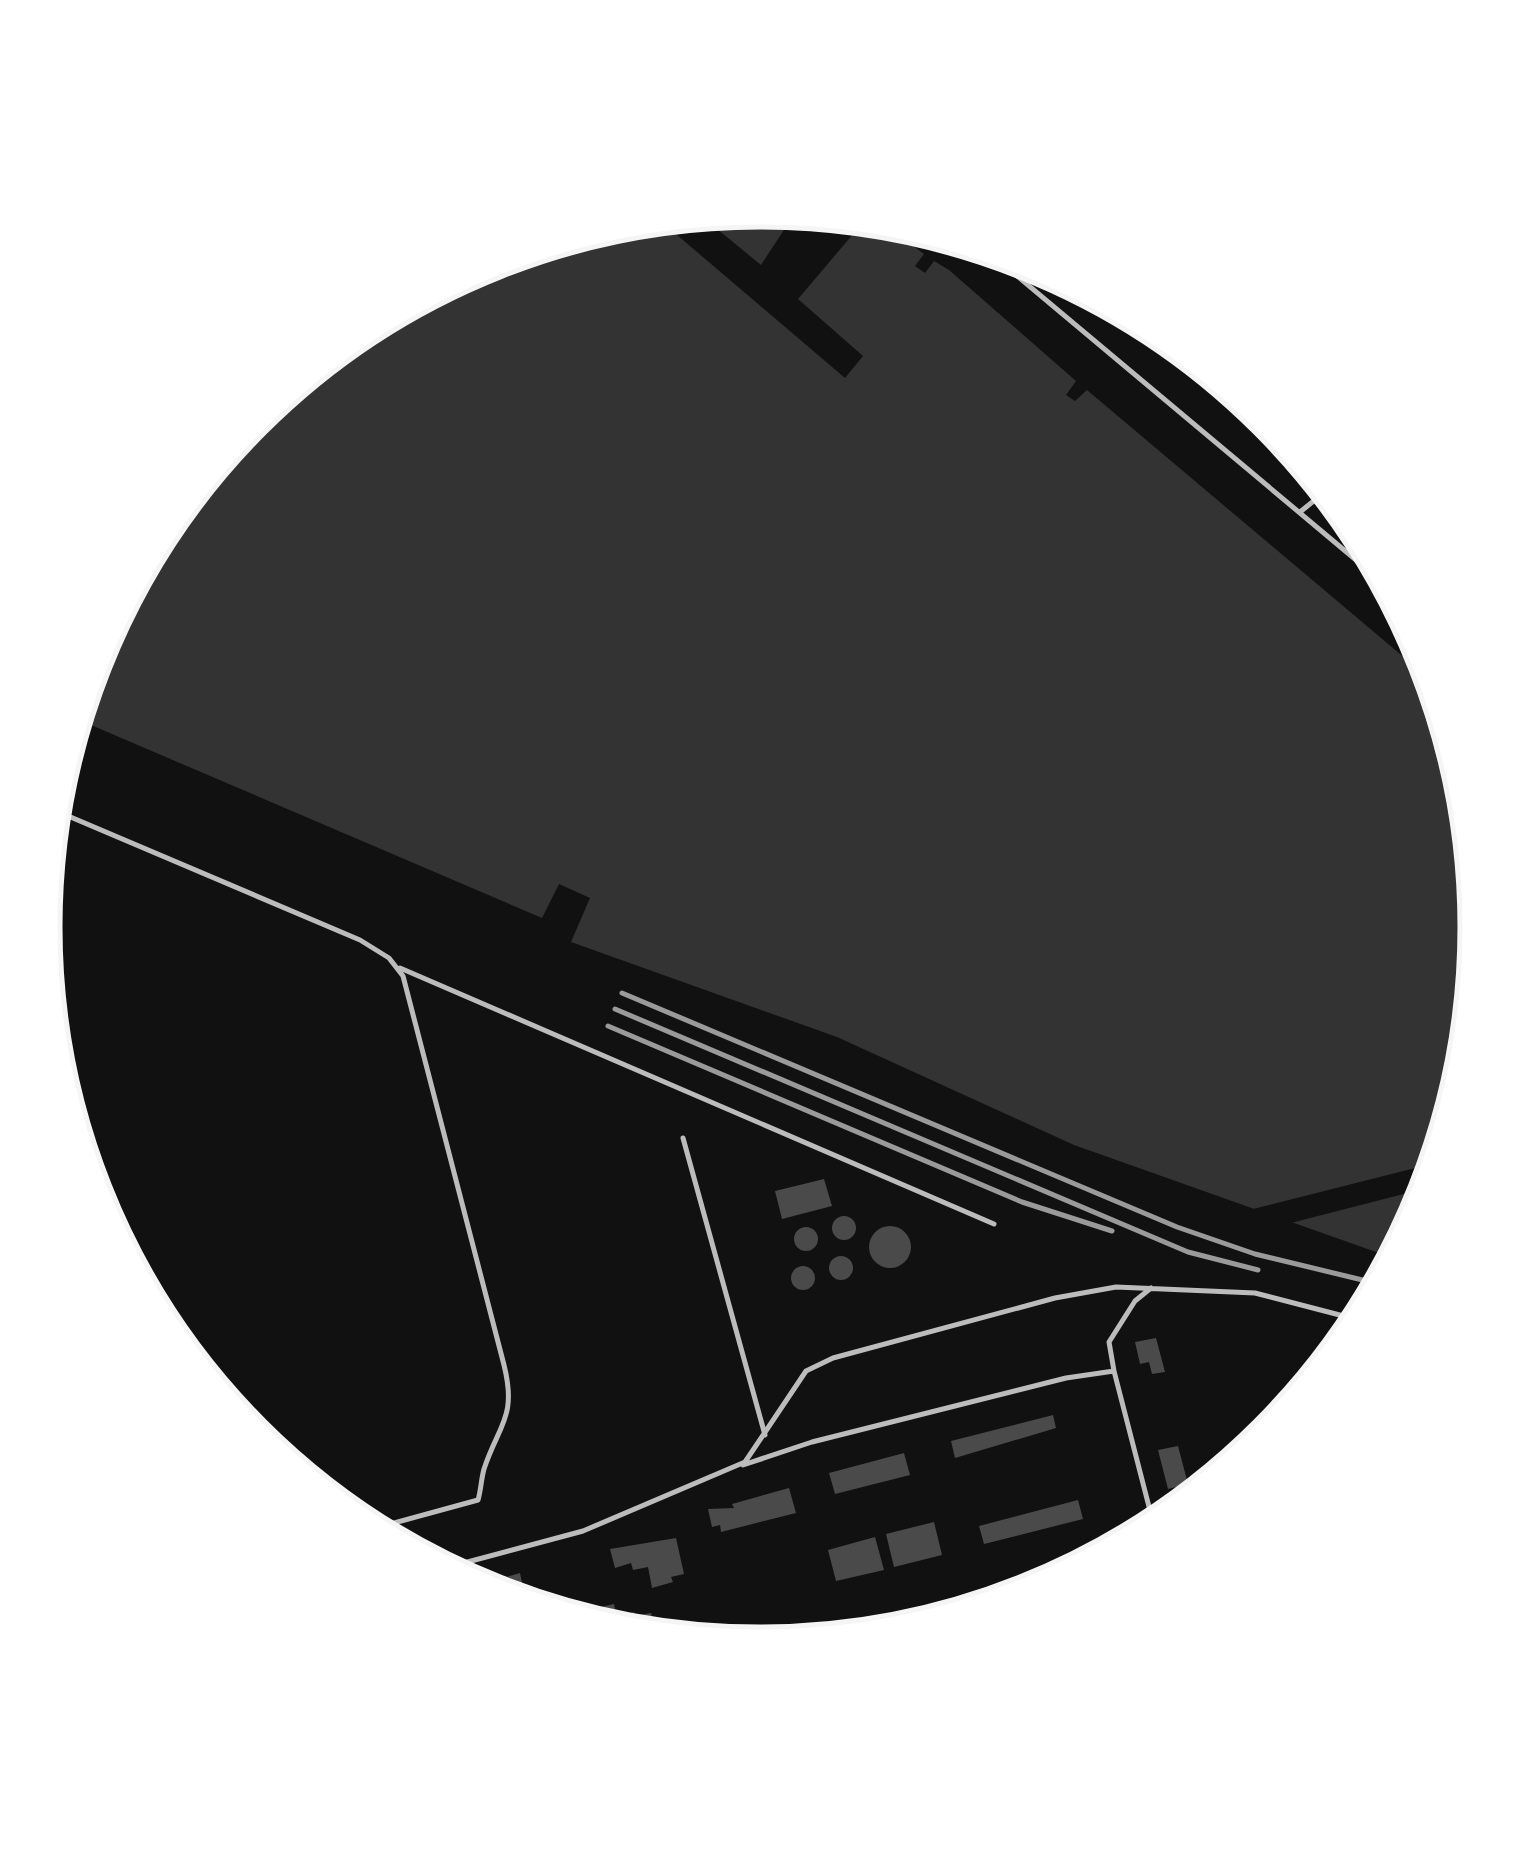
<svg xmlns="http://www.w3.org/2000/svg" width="1520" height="1854" viewBox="0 0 1520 1854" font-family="Overpass,sans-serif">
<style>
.water{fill:#333}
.pier{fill:#111}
.building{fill:#4a4a4a}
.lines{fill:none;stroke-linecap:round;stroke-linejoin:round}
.service{stroke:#bcbcbc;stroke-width:5}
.rail{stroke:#9a9a9a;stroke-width:5}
.rim{fill:none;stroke:#f5f5f5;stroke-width:5}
</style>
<rect width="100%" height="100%" fill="#111"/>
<path class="water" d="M 761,210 L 795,213 L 761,265 L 700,215 Z
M 679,217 L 670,229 L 845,378 L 863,356 L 798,299 L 865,220 L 880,221 L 924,254 L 915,266 L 925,273 L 934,261 L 949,270 L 1076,381 L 1066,395 L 1075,401 L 1087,390 L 1432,681 L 1464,788 L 1477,927 L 1464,1068 L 1423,1202 L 1393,1258 L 1074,1145 L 837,1037 L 571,942 L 590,898 L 559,884 L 542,918 L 77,719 C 159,450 396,245 679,217 Z"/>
<path class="pier" d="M 1435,1163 L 1427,1188 L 1283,1225 L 1245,1211 Z"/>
<path class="building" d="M 824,1179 L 832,1206 L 782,1219 L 775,1191 Z
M832 1228a12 12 0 1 1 24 0a12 12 0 1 1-24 0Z
M869 1247a21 21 0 1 1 42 0a21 21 0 1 1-42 0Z
M794 1239a12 12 0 1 1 24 0a12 12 0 1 1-24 0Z
M829 1268a12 12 0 1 1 24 0a12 12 0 1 1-24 0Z
M791 1278a12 12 0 1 1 24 0a12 12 0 1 1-24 0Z
M 1156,1338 L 1165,1372 L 1152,1374 L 1149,1362 L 1140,1364 L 1135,1342 Z
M 1053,1415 L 1056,1428 L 955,1458 L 951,1441 Z
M 1178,1446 L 1188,1484 L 1168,1489 L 1158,1450 Z
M 904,1453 L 910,1475 L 835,1494 L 829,1473 Z
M 789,1488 L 796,1513 L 721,1532 L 720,1525 L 712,1527 L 708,1509 L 734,1508 L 732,1504 Z
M 1078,1500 L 1083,1519 L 984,1544 L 979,1526 Z
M 934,1522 L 942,1555 L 894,1567 L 886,1534 Z
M 875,1537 L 884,1570 L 836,1581 L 828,1550 Z
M 676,1538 L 684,1574 L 671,1577 L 673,1582 L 652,1588 L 648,1567 L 633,1570 L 631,1563 L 615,1568 L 610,1549 Z
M 520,1573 L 523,1587 L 491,1592 L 489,1582 Z
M 614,1604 L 620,1631 L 568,1615 Z
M 634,1612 L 635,1616 L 651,1613 L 655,1629 L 628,1631 L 623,1615 Z"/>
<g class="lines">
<path class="service" d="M 985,249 L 1387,586
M 1300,512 L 1326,491
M 54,810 L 360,940 L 389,958 L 403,976 L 504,1365 C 517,1417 499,1424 484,1469 C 481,1480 481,1490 478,1500 L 372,1529
M 400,968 L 994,1224
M 683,1138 L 765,1435
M 1114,1371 L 1109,1342 L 1135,1301 L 1151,1288
M 743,1465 L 812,1442 L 1066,1378 L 1114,1371 L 1154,1526
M 445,1568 L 583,1531 L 745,1462 L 806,1371 L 833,1358 L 1055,1298 L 1116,1287 L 1255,1293 L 1359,1320"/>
<path class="rail" d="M 622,993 L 1177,1227 L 1255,1254 L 1379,1284
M 615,1009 L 1188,1252 L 1258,1270
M 608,1026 L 1022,1202 L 1112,1231"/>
</g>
<path d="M0 0H1520V1854H0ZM60 927a700 700 0 1 1 1400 0a700 700 0 1 1-1400 0Z" fill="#fff" fill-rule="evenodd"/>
<path class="rim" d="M60 927a700 700 0 1 1 1400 0a700 700 0 1 1-1400 0Z"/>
</svg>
